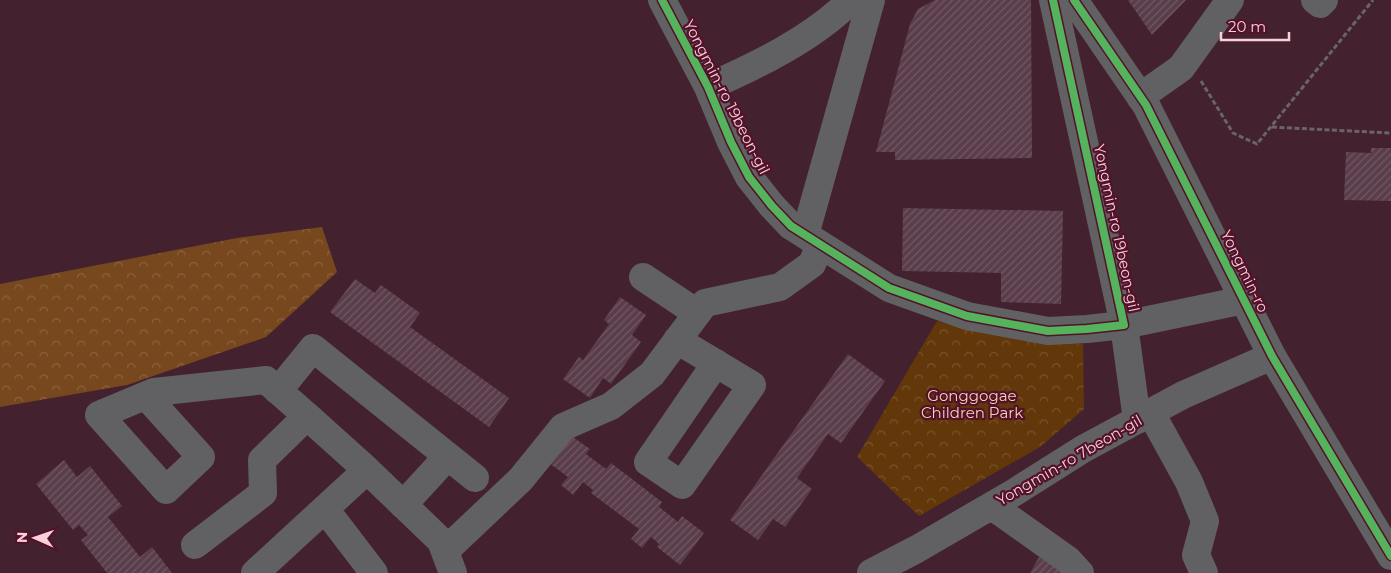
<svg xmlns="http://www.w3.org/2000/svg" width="1391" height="573" viewBox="0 0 1391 573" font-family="Montserrat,sans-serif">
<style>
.forest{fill:url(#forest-crowns)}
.park{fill:url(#park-crowns)}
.building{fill:url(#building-hatch)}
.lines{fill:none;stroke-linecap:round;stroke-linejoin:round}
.path{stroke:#696468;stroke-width:3;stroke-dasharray:5 2.5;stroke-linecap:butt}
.minor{stroke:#616163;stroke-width:28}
.cycleway-casing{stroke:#53122a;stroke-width:11}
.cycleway{stroke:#56b35d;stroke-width:8}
.labels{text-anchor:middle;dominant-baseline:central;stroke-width:4.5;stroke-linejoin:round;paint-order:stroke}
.street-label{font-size:15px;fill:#f9cfd9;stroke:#53122a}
.park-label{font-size:15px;fill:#f7d3b4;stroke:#53122a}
</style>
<defs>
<pattern id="forest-crowns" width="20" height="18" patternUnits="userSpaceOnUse" patternTransform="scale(1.25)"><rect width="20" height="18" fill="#77481e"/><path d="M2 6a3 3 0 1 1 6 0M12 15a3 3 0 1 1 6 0" fill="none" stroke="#8b613e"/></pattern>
<pattern id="park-crowns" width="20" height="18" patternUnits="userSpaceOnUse" patternTransform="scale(1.25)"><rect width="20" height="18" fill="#62370a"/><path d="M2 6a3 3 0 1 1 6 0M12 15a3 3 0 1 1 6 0" fill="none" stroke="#79532d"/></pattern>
<pattern id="building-hatch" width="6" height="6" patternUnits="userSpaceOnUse" patternTransform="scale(1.25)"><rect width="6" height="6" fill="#593d4a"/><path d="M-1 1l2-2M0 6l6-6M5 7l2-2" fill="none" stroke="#725864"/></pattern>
</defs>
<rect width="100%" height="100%" fill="#44212e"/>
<path class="forest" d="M 322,227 L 337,272 L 266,337 L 127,385 L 0,407 L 0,284 L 237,238 Z"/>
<path class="park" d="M 937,321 L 974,331 L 1034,339 L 1083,344 L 1084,409 L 1040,447 L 919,516 L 857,457 Z"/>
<path class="building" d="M 935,0 L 1031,0 L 1032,158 L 895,160 L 895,152 L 876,152 L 910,24 L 918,9 Z
M 1128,0 L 1186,0 L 1152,35 Z
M 1371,148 L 1391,148 L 1391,201 L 1344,200 L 1346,152 L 1371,153 Z
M 903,208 L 1063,211 L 1061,304 L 1001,302 L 1001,273 L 902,271 Z
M 355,279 L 375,293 L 381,285 L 420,313 L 410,327 L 509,398 L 489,427 L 330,312 Z
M 620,297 L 646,315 L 632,335 L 641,342 L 611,384 L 603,378 L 590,398 L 563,379 L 579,357 L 583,360 L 609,324 L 604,320 Z
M 848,354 L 885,381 L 841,443 L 828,434 L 797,478 L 812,489 L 785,527 L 773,519 L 758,540 L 730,520 Z
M 570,435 L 590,449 L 586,454 L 606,469 L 611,463 L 662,502 L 659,507 L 678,522 L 682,516 L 704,533 L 680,565 L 657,547 L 659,544 L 651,537 L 642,548 L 631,539 L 639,529 L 591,493 L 593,490 L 583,482 L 573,495 L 561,485 L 568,477 L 549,463 Z
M 64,460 L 77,477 L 90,466 L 122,506 L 108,517 L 140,557 L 152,547 L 172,573 L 107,573 L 81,540 L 88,535 L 79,525 L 73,530 L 36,484 Z
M 1039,557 L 1069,573 L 1030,573 Z"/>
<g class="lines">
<path class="path" d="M 1201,81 L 1233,133 L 1257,144 L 1373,0
M 1272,127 L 1391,133"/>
<path class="minor" d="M 662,0 L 708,87 L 731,142 L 749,177 L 772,206 L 791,226 L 889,288 L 967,316 L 1048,331 L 1087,329 L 1124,325 L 1053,0
M 1074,0 L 1146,105 L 1272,356 L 1391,556
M 1315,0 L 1320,4 L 1324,0
M 708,87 C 756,66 814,38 851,0
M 1140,97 L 1181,68 L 1230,0
M 805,235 L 871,0
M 643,277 L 697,313
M 677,340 L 752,385 L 682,485 L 648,462 L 716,363
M 278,391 L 313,348 L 475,478
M 146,396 L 201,457 L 166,490 L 99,415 L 154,392 L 266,380 L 307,416
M 1151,413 L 1189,482 L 1205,521 L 1196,555 L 1204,573
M 1137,420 L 1124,325 L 1244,300
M 403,505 L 447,457
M 992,506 L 1068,560 L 1080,573
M 325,509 L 374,573
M 195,545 L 263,493 L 262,460 L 307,416 L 367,470
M 445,551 L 521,479 L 563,427 L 611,406 L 652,374 L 705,303 L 780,287 L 812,264 L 820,245
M 255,573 L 367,470 L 441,541 L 453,573
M 871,573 L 917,549 L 1015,492 L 1083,449 L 1183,395 L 1272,356"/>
<g class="cycleway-casing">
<path id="cycleway" d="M 662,0 L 708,87 L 731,142 L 749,177 L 772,206 L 791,226 L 889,288 L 967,316 L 1048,331 L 1087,329 L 1124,325 L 1053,0
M 1074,0 L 1146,105 L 1272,356 L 1391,556"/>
</g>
<use href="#cycleway" class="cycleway"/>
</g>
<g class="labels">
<g class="street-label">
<text transform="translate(727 97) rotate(63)">Yongmin-ro 19beon-gil</text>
<text transform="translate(1117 228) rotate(78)">Yongmin-ro 19beon-gil</text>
<text transform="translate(1245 271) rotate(64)">Yongmin-ro</text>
<text transform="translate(1069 460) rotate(-30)">Yongmin-ro 7beon-gil</text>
</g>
<g class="park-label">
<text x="972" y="395">Gonggogae<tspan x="972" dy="17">Children Park</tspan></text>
</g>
</g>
<g transform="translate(35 538) rotate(272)" stroke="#53122a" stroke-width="4" paint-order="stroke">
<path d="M0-4L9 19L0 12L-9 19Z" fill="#f9cfd9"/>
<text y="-8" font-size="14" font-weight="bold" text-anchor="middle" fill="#f9cfd9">N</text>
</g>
<path d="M1221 32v8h68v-8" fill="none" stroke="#f9cfd9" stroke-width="2.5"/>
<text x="1228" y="32" font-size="15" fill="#f9cfd9" stroke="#53122a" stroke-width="4" paint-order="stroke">20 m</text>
</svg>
